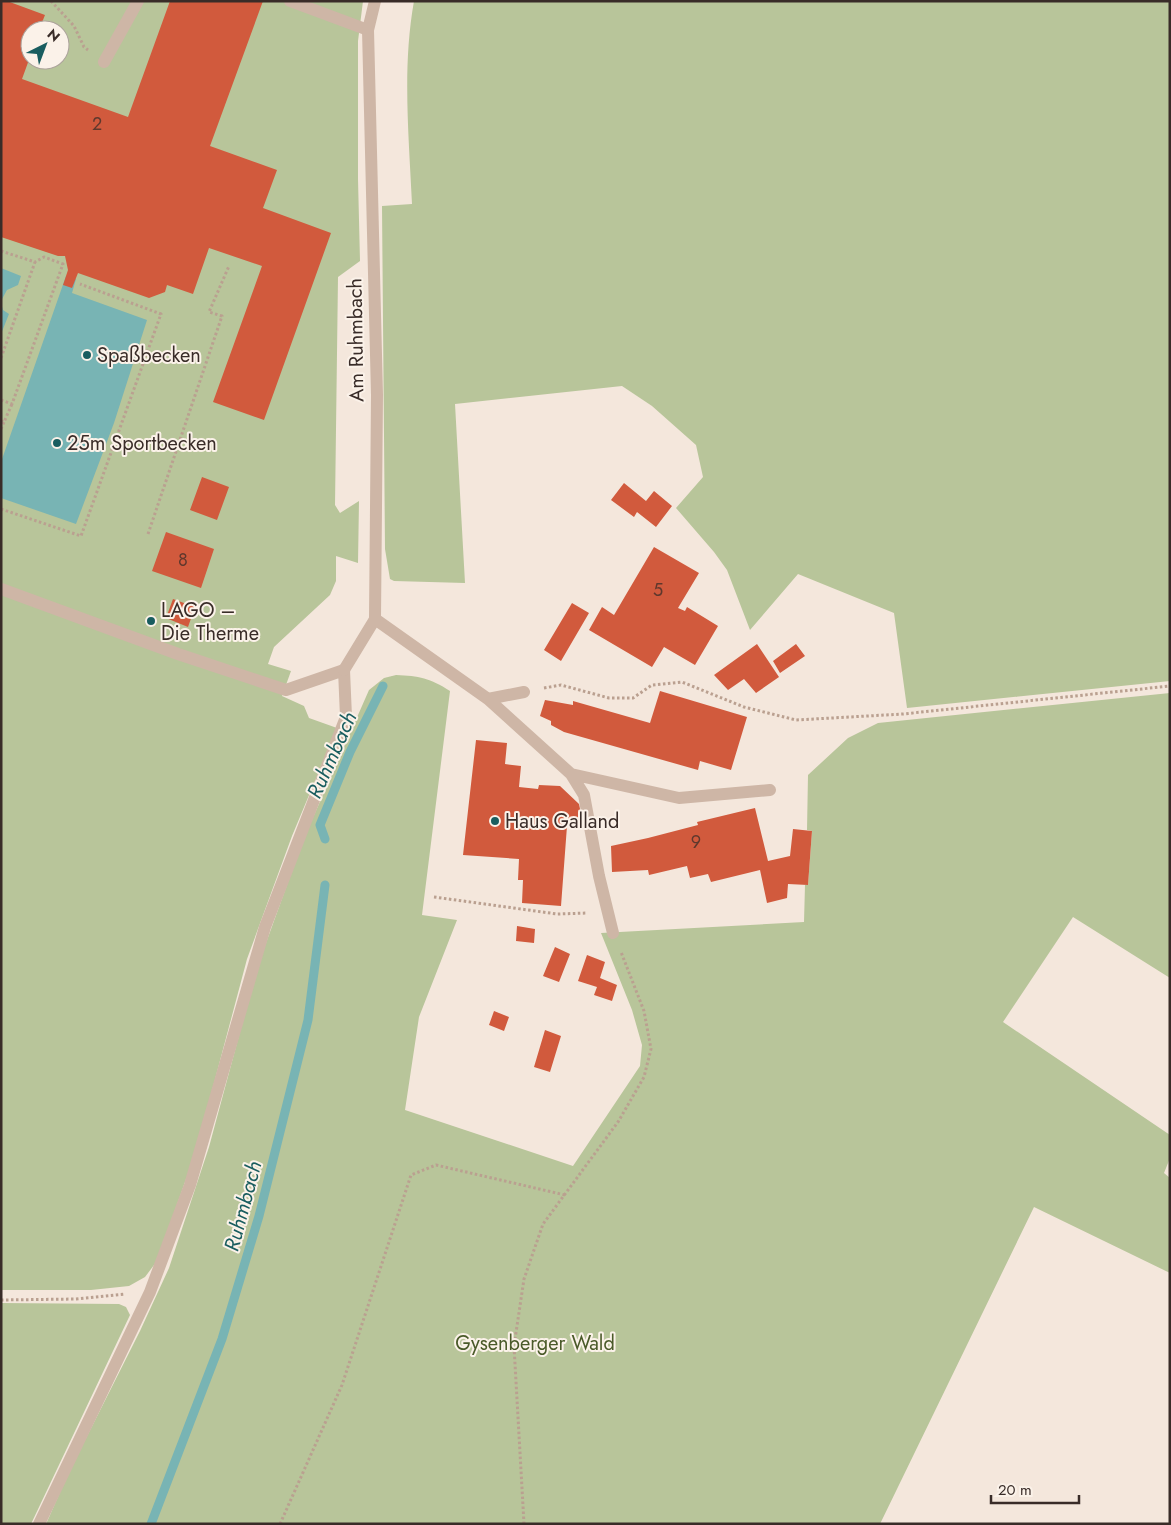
<svg xmlns="http://www.w3.org/2000/svg" width="1171" height="1525" viewBox="0 0 1171 1525" font-family="Jost,sans-serif">
<style>
.green{fill:#b8c59a;fill-rule:evenodd}
.water{fill:#78b4b4}
.lines{fill:none;stroke-linecap:round;stroke-linejoin:round}
.stream{stroke:#78b4b4;stroke-width:9}
.building{fill:#d15a3d}
.path{stroke:#baa090;stroke-width:3;stroke-dasharray:2.5 2.5;stroke-linecap:butt}
.service{stroke:#ceb6a6;stroke-width:12}
.minor{stroke:#ceb6a6;stroke-width:12}
.poi-dot{fill:#195d5f;stroke:#fbf2e9;stroke-width:2}
.labels{text-anchor:middle;dominant-baseline:central;stroke-width:4;stroke-linejoin:round;paint-order:stroke}
.number-label{font-size:18px;fill:#5f382d}
.street-label{font-size:20px;fill:#392c28;stroke:#fbf2e9}
.poi-label{font-size:20px;fill:#392c28;stroke:#fbf2e9;text-anchor:start}
.park-label{font-size:20px;fill:#4a5a29;stroke:#fbf2e9}
.water-label{font-size:21px;font-style:italic;fill:#195d5f;stroke:#fbf2e9}
</style>
<rect width="100%" height="100%" fill="#f4e7dc"/>
<path class="green" d="M 1,1 L 363,1 L 358,41 L 358,179 L 360,261 L 338,277 L 335,505 L 340,513 L 359,501 L 358,563 L 336,556 L 336,581 L 330,595 L 274,647 L 268,664 L 291,671 L 282,696 L 304,706 L 309,718 L 337,728 L 292,836 L 247,959 L 196,1151 L 157,1261 L 145,1277 L 129,1286 L 91,1290 L 1,1290 ZM 30,30 L 60,30 L 60,60 L 30,60 Z
M 414,1 L 1170,1 L 1170,681 L 907,708 L 894,613 L 798,574 L 750,630 L 727,570 L 714,552 L 676,508 L 703,477 L 696,445 L 652,406 L 622,386 L 455,404 L 465,583 L 394,581 L 390,579 L 385,549 L 382,206 L 412,204 C 409,137 402,68 414,1 Z
M 396,675 C 419,676 430,678 450,691 L 422,915 L 457,920 L 419,1017 L 405,1110 L 573,1166 L 640,1066 L 642,1045 L 632,1010 L 601,933 L 804,922 L 805,885 L 808,885 L 812,831 L 807,830 L 808,775 L 848,738 L 878,723 L 1170,693 L 1170,978 L 1073,917 L 1003,1022 L 1170,1135 L 1170,1158 L 1164,1173 L 1170,1178 L 1170,1273 L 1034,1207 L 880,1524 L 46,1524 L 69,1472 L 140,1331 L 169,1268 L 209,1147 L 258,965 L 304,838 L 369,690 L 384,678 Z
M 1,1303 L 119,1304 L 126,1307 L 130,1315 L 31,1524 L 1,1524 Z"/>
<path class="water" d="M 1,268 L 21,276 L 18,285 L 7,290 L 1,301 Z
M 66,276 L 76,279 L 72,293 L 147,320 L 114,423 L 76,524 L 1,498 L 1,462 Z
M 1,303 L 3,310 L 9,314 L 1,334 Z"/>
<g class="lines">
<path class="stream" d="M 325,839 L 320,825 L 350,752 L 383,686
M 151,1524 L 222,1339 L 259,1216 L 308,1020 L 325,885"/>
</g>
<path class="building" d="M 1,1 L 7,1 L 45,15 L 39,30 L 30,30 L 30,57 L 22,79 L 128,117 L 170,1 L 263,1 L 210,146 L 277,170 L 263,208 L 331,233 L 264,420 L 213,402 L 262,266 L 209,248 L 193,294 L 167,285 L 165,292 L 149,298 L 78,273 L 72,288 L 63,285 L 68,270 L 65,256 L 58,256 L 1,237 Z
M 202,477 L 229,487 L 217,520 L 190,510 Z
M 624,483 L 646,501 L 654,491 L 672,506 L 656,527 L 637,512 L 634,517 L 611,500 Z
M 166,532 L 214,549 L 201,588 L 152,571 Z
M 654,547 L 699,573 L 678,608 L 685,611 L 687,607 L 718,626 L 695,665 L 664,647 L 652,667 L 589,630 L 602,607 L 614,615 Z
M 173,599 L 195,607 L 188,627 L 166,618 Z
M 572,603 L 589,613 L 561,661 L 544,650 Z
M 757,644 L 779,677 L 756,693 L 744,679 L 728,690 L 714,675 Z
M 796,644 L 805,656 L 780,673 L 773,661 Z
M 660,691 L 747,717 L 731,770 L 700,761 L 698,770 L 564,732 L 551,725 L 551,721 L 540,716 L 545,700 L 573,705 L 573,701 L 650,723 Z
M 476,740 L 507,743 L 505,764 L 521,766 L 519,787 L 538,789 L 539,785 L 560,786 L 579,804 L 581,814 L 578,829 L 567,826 L 561,906 L 522,903 L 523,880 L 518,880 L 519,859 L 463,855 Z
M 755,808 L 768,861 L 790,856 L 793,829 L 812,831 L 808,885 L 788,884 L 787,898 L 767,903 L 760,870 L 711,882 L 708,874 L 690,878 L 687,866 L 649,875 L 648,870 L 612,872 L 611,846 L 648,838 L 698,825 L 697,822 Z
M 517,926 L 535,929 L 534,943 L 516,941 Z
M 555,947 L 570,954 L 559,982 L 543,976 Z
M 587,955 L 605,962 L 600,978 L 617,985 L 612,1001 L 594,995 L 597,987 L 578,981 Z
M 494,1011 L 509,1017 L 504,1031 L 489,1025 Z
M 545,1030 L 561,1036 L 550,1072 L 534,1067 Z"/>
<g class="lines">
<path class="path" d="M 51,1 L 74,26 L 84,47 L 88,50
M 1,251 L 35,262 L 1,358
M 1,400 L 12,404 L 63,264 L 44,257 L 35,262
M 1,421 L 4,422 L 12,404
M 1,429 L 4,422
M 1,509 L 81,536 L 161,314 L 80,284
M 148,534 L 222,316 L 209,312 L 229,266
M 544,688 L 561,685 L 609,698 L 633,698 L 652,685 L 682,682 L 744,707 L 796,720 L 903,714 L 1170,686
M 434,897 L 557,914 L 587,913
M 1,1300 L 76,1299 L 125,1294
M 280,1524 L 342,1385 L 411,1175 L 436,1165 L 565,1195
M 524,1524 L 514,1346 L 524,1279 L 543,1224 L 618,1122 L 644,1077 L 651,1049 L 644,1011 L 621,952"/>
<path class="service" d="M 290,1 L 368,30
M 104,62 L 138,1
M 1,589 L 178,654 L 286,690 L 344,670 L 346,717 L 265,927 L 190,1185 L 150,1292 L 39,1524
M 375,619 L 488,699 L 571,774 L 584,795 L 599,876 L 613,933
M 488,699 L 524,692
M 571,774 L 679,798 L 770,790"/>
<path class="minor" d="M 344,670 L 375,619 L 377,395 L 368,30 L 375,1"/>
</g>
<g class="poi-dot">
<circle cx="87" cy="355" r="5"/>
<circle cx="57" cy="443" r="5"/>
<circle cx="151" cy="621" r="5"/>
<circle cx="495" cy="821" r="5"/>
</g>
<g class="labels">
<g class="number-label">
<text x="97" y="124">2</text>
<text x="183" y="560">8</text>
<text x="658" y="590">5</text>
<text x="696" y="842">9</text>
</g>
<g class="street-label">
<text transform="translate(356 340) rotate(-91)">Am Ruhmbach</text>
</g>
<g class="poi-label">
<text x="97" y="355">Spaßbecken</text>
<text x="67" y="443">25m Sportbecken</text>
<text x="161" y="610">LAGO –<tspan x="161" dy="23">Die Therme</tspan></text>
<text x="505" y="821">Haus Galland</text>
</g>
<g class="park-label">
<text x="535" y="1343">Gysenberger Wald</text>
</g>
<g class="water-label">
<text transform="translate(332 755) rotate(-66)">Ruhmbach</text>
<text transform="translate(243 1206) rotate(-75)">Ruhmbach</text>
</g>
</g>
<rect width="1171" height="1525" fill="none" stroke="#392c28" stroke-width="5"/>
<g transform="translate(45 45) rotate(42)"><circle r="24" fill="#fbf2e9" stroke="#ada39c"/>
<path d="M0-4L9 19L0 12L-9 19Z" fill="#195d5f"/>
<text y="-8" font-size="14" font-weight="bold" text-anchor="middle" fill="#392c28">N</text>
</g>
<path d="M991 1495v8h88v-8" fill="none" stroke="#392c28" stroke-width="2.5"/>
<text x="998" y="1495" font-size="15" fill="#392c28" stroke="#fbf2e9" stroke-width="4" paint-order="stroke">20 m</text>
</svg>
